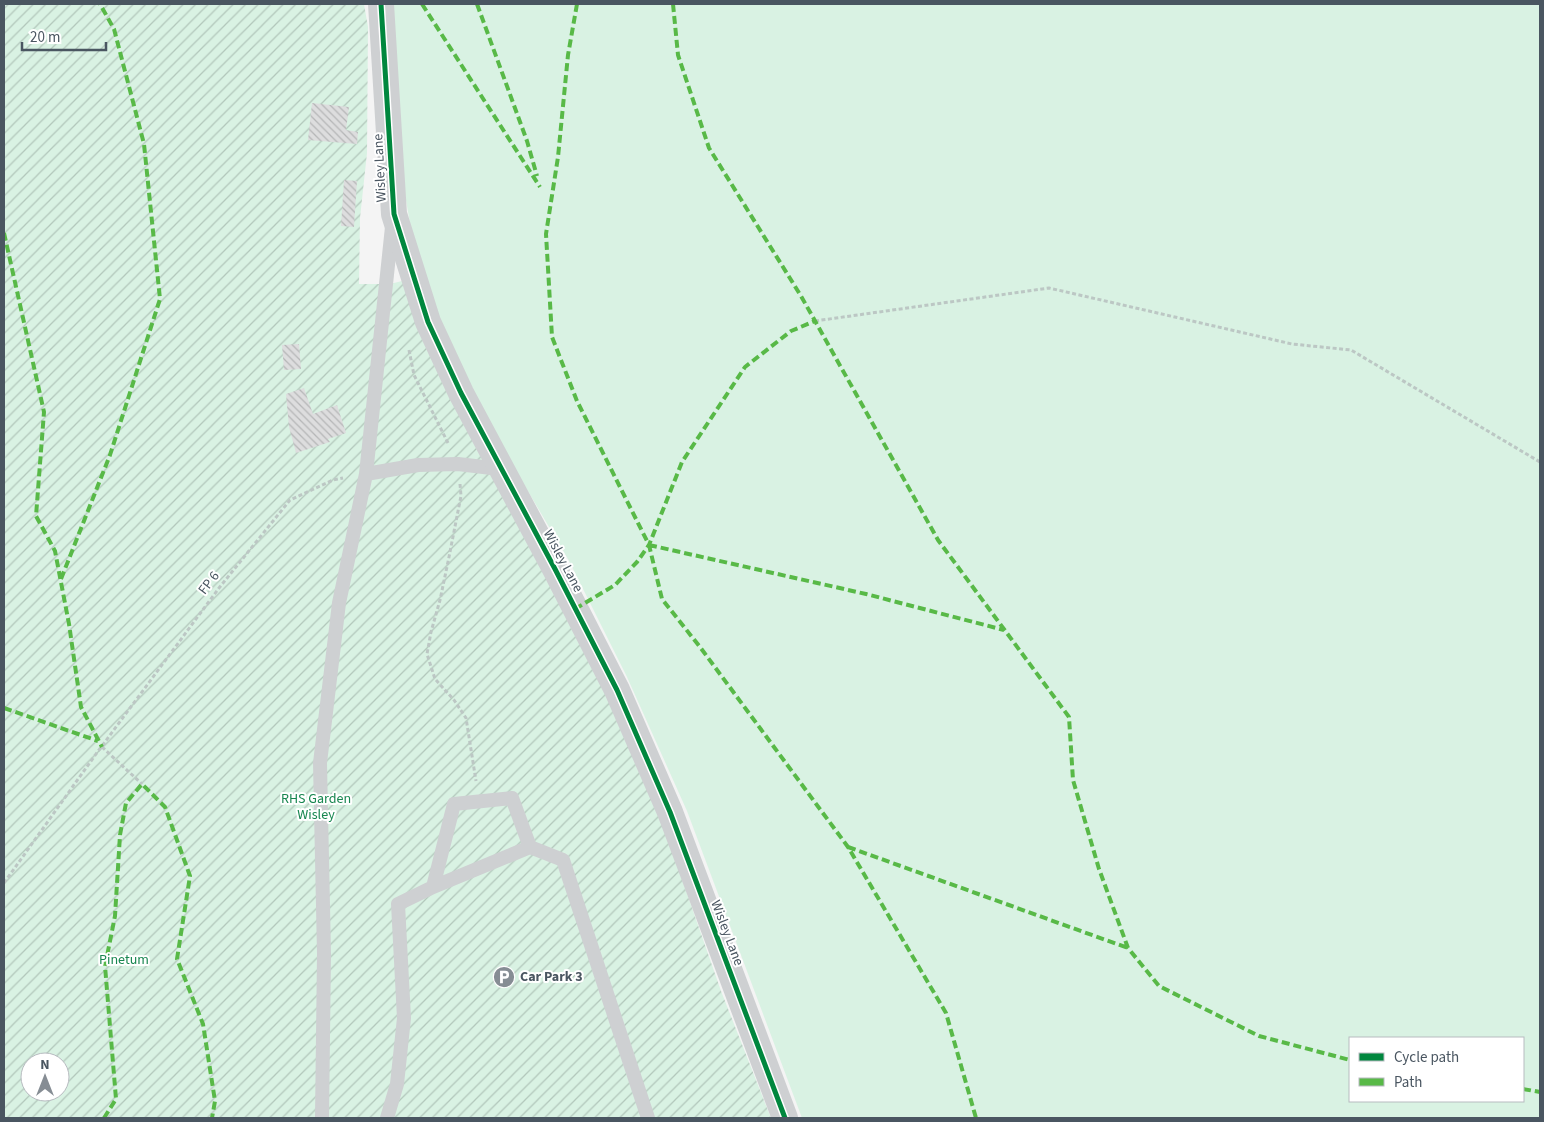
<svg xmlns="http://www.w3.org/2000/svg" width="1544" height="1122" viewBox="0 0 1544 1122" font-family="'Source Sans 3',sans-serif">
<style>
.park{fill:#d9f2e3;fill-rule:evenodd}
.garden{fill:url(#garden-furrows);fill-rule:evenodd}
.building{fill:url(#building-back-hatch)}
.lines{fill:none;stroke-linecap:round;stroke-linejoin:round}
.path{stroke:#bcc7c4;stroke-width:3;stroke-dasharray:4 2.5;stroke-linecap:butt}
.lane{stroke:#ced0d2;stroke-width:14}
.street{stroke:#ced0d2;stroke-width:26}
.quiet{stroke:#58b947;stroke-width:4;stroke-dasharray:8 4;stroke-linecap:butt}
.cycleway-casing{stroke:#fff;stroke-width:8}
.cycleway{stroke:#00873e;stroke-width:5}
.labels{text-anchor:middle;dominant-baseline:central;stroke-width:4;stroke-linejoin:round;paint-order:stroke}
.street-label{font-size:14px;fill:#4a5661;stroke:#fff}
.park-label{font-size:14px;fill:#17864f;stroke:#fff}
.poi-label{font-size:14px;font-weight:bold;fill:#4a5661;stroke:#fff;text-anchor:start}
</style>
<defs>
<pattern id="garden-furrows" width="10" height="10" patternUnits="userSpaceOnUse" patternTransform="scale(1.25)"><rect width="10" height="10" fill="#d9f2e3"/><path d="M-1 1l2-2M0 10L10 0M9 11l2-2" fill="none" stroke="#b2c7bb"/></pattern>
<pattern id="building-back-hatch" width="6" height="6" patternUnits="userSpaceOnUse" patternTransform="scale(1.25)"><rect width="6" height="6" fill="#ddddde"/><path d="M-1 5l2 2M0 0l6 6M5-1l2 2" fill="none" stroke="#b5b6b7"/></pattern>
</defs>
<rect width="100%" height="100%" fill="#f4f4f4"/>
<path class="park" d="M 389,4 L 1540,4 L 1540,1118 L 802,1118 L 687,811 L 627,677 L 568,559 L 493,432 L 439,323 L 414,246 L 400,166 ZM 1350,1038 L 1523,1038 L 1523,1101 L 1350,1101 Z"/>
<path class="garden" d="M 4,4 L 364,4 L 368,27 L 367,153 L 360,218 L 359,284 L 390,284 L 406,280 L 609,698 L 660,816 L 721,991 L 771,1118 L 4,1118 ZM 30,1062 L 60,1062 L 60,1092 L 30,1092 Z"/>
<path class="building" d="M 312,103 L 349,107 L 346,130 L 358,132 L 357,144 L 308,140 Z
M 344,180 L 357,181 L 354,227 L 341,226 Z
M 299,344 L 301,369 L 284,370 L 282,345 Z
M 304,388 L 313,414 L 337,405 L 346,433 L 328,439 L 330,442 L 296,453 L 289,427 L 286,394 Z"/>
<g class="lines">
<path class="path" d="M 815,321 L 1049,288 L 1292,344 L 1351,350 L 1540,462
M 409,350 L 414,375 L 448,443
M 460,484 L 461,496 L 449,557 L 440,600 L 431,632 L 427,654 L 435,679 L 454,700 L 466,718 L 476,781
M 102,747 L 142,784
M 4,883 L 96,754 L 219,588 L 290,500 L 333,480 L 343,478"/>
<path class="lane" d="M 366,474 L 418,465 L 458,464 L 500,469
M 433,887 L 530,847
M 322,1118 L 324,954 L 320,763 L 339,603 L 366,474 L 392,227
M 387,1118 L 397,1084 L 404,1018 L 398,904 L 433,887 L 454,804 L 512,798 L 530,847 L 563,860 L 648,1118"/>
<path class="street" d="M 381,4 L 394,214 L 428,322 L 461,393 L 555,569 L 617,690 L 670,812 L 785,1118"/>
<path class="quiet" d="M 422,4 L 540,187
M 477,4 L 527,141 L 537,176
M 577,4 L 568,55 L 558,157 L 546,234 L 552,337 L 577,401 L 649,545 L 662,599 L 700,647 L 848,847 L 946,1013 L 976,1118
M 673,4 L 678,55 L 709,148 L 801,296 L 938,540 L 1069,717 L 1073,780 L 1099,869 L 1128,948 L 1159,986 L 1259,1036 L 1350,1060
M 4,233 L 44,412 L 36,516 L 55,551 L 69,624 L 81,707 L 102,747
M 649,545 L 866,594 L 1004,630
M 61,579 L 110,455 L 160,299 L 144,144 L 114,29 L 100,4
M 575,609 L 615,585 L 637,562 L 649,545 L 682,462 L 745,367 L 791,331 L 815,321
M 4,708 L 98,741
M 848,847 L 1128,948
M 1523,1089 L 1540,1092
M 104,1118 L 116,1099 L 105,966 L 115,916 L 120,835 L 126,803 L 142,784 L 165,807 L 190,876 L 177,959 L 203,1024 L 215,1101 L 212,1118"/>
<g class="cycleway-casing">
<path id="cycleway" d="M 381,4 L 394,214 L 428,322 L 461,393 L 555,569 L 617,690 L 670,812 L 785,1118"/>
</g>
<use href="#cycleway" class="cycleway"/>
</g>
<defs>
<g id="parking-disc" transform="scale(1.125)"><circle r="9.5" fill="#868d94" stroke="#fff"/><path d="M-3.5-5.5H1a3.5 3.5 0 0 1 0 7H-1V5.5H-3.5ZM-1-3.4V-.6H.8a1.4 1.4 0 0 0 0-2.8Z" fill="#fff"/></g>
</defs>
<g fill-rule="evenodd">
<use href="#parking-disc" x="504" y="977"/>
</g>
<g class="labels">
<g class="street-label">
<text transform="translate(380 168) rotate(-93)">Wisley Lane</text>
<text transform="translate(563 561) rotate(62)">Wisley Lane</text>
<text transform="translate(209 583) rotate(-53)">FP 6</text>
<text transform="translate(727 933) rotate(69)">Wisley Lane</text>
</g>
<g class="park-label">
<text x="316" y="799">RHS Garden<tspan x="316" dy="16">Wisley</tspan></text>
<text x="124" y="960">Pinetum</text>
</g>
<g class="poi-label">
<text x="520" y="977">Car Park 3</text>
</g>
</g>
<rect width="1544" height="1122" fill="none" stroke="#4a5661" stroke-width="10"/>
<rect x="1349" y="1037" width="175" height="65" fill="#ffffff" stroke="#b7bbc0"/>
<rect x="1359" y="1053" width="25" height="8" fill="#00873e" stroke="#b7bbc0"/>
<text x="1394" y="1062" font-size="15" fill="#4a5661">Cycle path</text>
<rect x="1359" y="1078" width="25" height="8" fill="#58b947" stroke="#b7bbc0"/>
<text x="1394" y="1087" font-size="15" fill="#4a5661">Path</text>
<g transform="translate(45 1077)"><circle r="24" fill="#ffffff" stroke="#b7bbc0"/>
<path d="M0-4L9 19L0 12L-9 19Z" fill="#868d94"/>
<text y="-8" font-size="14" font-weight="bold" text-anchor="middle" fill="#4a5661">N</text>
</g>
<path d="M22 42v8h84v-8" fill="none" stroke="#4a5661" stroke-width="2.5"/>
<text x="30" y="42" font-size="15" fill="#4a5661" stroke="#ffffff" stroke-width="4" paint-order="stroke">20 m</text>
</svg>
